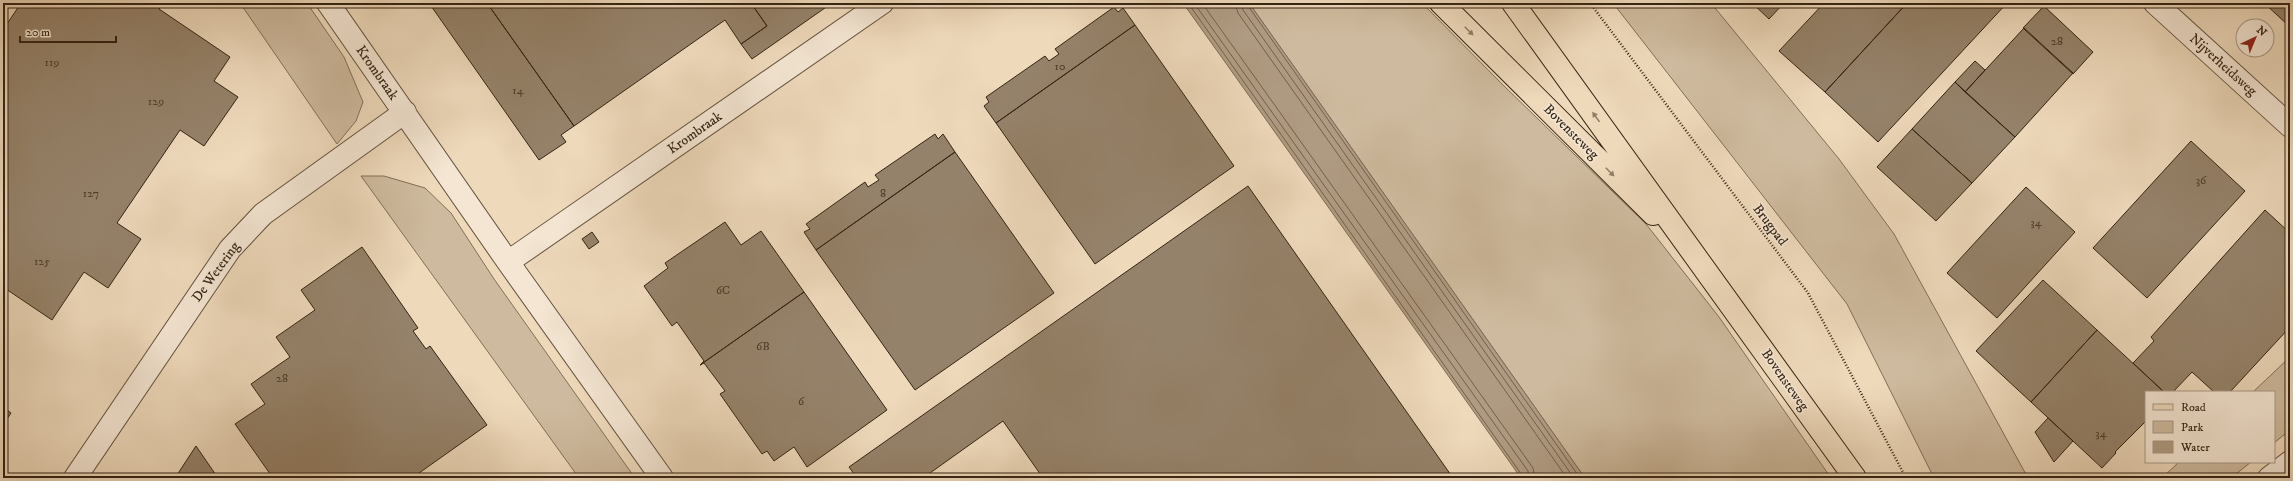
<svg xmlns="http://www.w3.org/2000/svg" width="2293" height="481" viewBox="0 0 2293 481" font-family="'IM FELL DW Pica',serif">
<style>
.green{fill:#ceba9e;stroke:#816f58}
.water{fill:#af9b82;stroke:#7e6b56}
.lines{fill:none;stroke-linecap:round;stroke-linejoin:round}
.shore{stroke:#72604a;stroke-width:1}
.building{fill:#95826a;stroke:#342413}
.minor-casing{stroke:#62513d;stroke-width:24}
.major-casing{stroke:#342413;stroke-width:24}
.path{stroke:#342413;stroke-width:2.5;stroke-dasharray:1 2;stroke-linecap:butt}
.minor{stroke:#f4e6d3;stroke-width:22}
.major{stroke:#eed9bb;stroke-width:22}
.oneway{fill:#917e67}
.labels{text-anchor:middle;dominant-baseline:central;stroke-width:3;stroke-linejoin:round;paint-order:stroke}
.number-label{font-size:12px;fill:#4c3c29}
.street-label{font-size:14px;fill:#342413;stroke:#f4e6d3}
</style>
<rect width="100%" height="100%" fill="#eed9bb"/>
<filter id="stains"><feTurbulence type="fractalNoise" baseFrequency=".005" numOctaves="4"/><feColorMatrix values="0 0 0 0 .2 0 0 0 0 .09 0 0 0 0 .02 0 0 0 .5 -.17"/></filter>
<radialGradient id="worn" r=".72"><stop offset=".6" stop-color="#630" stop-opacity="0"/><stop offset="1" stop-color="#630" stop-opacity=".3"/></radialGradient>
<path class="green" d="M 240,3 L 307,3 L 344,57 L 363,102 L 356,121 L 337,144 Z
M 1249,3 L 1422,3 L 1503,85 L 1646,224 L 1719,317 L 1831,478 L 1585,478 Z
M 1613,3 L 1711,3 L 1839,159 L 1894,234 L 2028,478 L 1934,478 L 1847,304 Z
M 361,176 L 384,176 L 425,188 L 451,213 L 494,279 L 635,478 L 579,478 Z
M 2290,357 L 2290,430 L 2274,443 L 2274,392 L 2253,392 Z
M 2179,462 L 2251,462 L 2231,478 L 2162,478 Z"/>
<path class="water" d="M 1183,3 L 1249,3 L 1585,478 L 1521,478 Z"/>
<g class="lines">
<path class="shore" d="M 1188,3 L 1524,478
M 1194,3 L 1528,471 L 1529,478
M 1202,3 L 1533,468 L 1535,478
M 1235,3 L 1238,13 L 1567,478
M 1241,3 L 1243,10 L 1574,478
M 1246,3 L 1580,478"/>
</g>
<path class="building" d="M 21,3 L 163,3 L 159,9 L 230,57 L 214,81 L 238,97 L 204,146 L 180,130 L 117,223 L 141,239 L 108,288 L 84,272 L 52,320 L 3,287 L 3,30 Z
M 429,3 L 487,3 L 574,126 L 561,135 L 566,142 L 539,160 Z
M 487,3 L 751,3 L 767,26 L 741,44 L 725,20 L 574,126 Z
M 751,3 L 832,3 L 752,59 L 741,44 L 767,26 Z
M 1752,3 L 1784,3 L 1769,19 Z
M 1824,3 L 1907,3 L 1825,92 L 1779,51 Z
M 1907,3 L 2007,3 L 1878,142 L 1825,92 Z
M 2264,3 L 2290,3 L 2290,27 Z
M 2044,6 L 2093,52 L 2073,74 L 2023,28 Z
M 1114,7 L 1118,12 L 1123,8 L 1135,25 L 996,123 L 984,106 L 989,102 L 986,97 L 1045,56 L 1049,61 L 1059,54 L 1055,49 Z
M 1135,25 L 1234,166 L 1095,264 L 996,123 Z
M 2024,28 L 2073,73 L 2015,137 L 1965,92 Z
M 1975,61 L 1985,70 L 1965,92 L 1955,82 Z
M 1955,82 L 2015,137 L 1972,183 L 1912,129 Z
M 1912,129 L 1972,183 L 1936,221 L 1877,167 Z
M 935,134 L 938,139 L 943,134 L 955,152 L 816,250 L 804,232 L 810,229 L 806,224 L 865,182 L 868,187 L 879,180 L 875,175 Z
M 2191,141 L 2245,191 L 2147,298 L 2093,248 Z
M 955,152 L 1054,293 L 915,390 L 816,250 Z
M 1248,186 L 1453,478 L 1043,478 L 1003,421 L 923,478 L 857,478 L 849,467 Z
M 2026,187 L 2075,232 L 1997,318 L 1947,273 Z
M 2265,210 L 2290,233 L 2290,327 L 2230,392 L 2214,392 L 2192,372 L 2173,392 L 2164,392 L 2133,363 L 2154,341 L 2151,337 Z
M 725,222 L 741,245 L 761,231 L 804,292 L 700,365 L 704,361 L 677,322 L 672,326 L 644,286 L 668,268 L 665,263 Z
M 592,232 L 599,242 L 589,249 L 582,239 Z
M 362,247 L 418,328 L 413,331 L 426,349 L 430,346 L 487,425 L 412,478 L 273,478 L 235,424 L 265,404 L 251,384 L 290,357 L 276,337 L 315,310 L 301,290 Z
M 2043,280 L 2097,330 L 2031,402 L 1976,351 Z
M 804,292 L 887,410 L 807,467 L 794,447 L 774,461 L 767,451 L 762,454 L 720,394 L 725,391 L 704,363 L 700,365 Z
M 2097,330 L 2164,392 L 2146,392 L 2146,421 L 2115,452 L 2116,453 L 2102,468 L 2031,402 Z
M 3,407 L 11,413 L 3,425 Z
M 2048,418 L 2073,441 L 2054,462 L 2035,432 Z
M 196,446 L 218,478 L 175,478 Z"/>
<g class="lines">
<g class="minor-casing">
<path id="minor" d="M 328,3 L 508,262 L 662,478
M 2155,3 L 2290,126
M 508,262 L 882,3
M 75,478 L 230,249 L 263,214 L 405,112
M 2269,478 L 2290,462"/>
</g>
<g class="major-casing">
<path id="major" d="M 1441,3 L 1653,214
M 1513,3 L 1855,478"/>
</g>
<path class="path" d="M 1590,3 L 1808,293 L 1906,478"/>
<use href="#minor" class="minor"/>
<use href="#major" class="major"/>
</g>
<defs><path id="oneway-solid" d="M-6-.8H1V-3.2L6.5 0L1 3.2V.8H-6Z"/></defs>
<g class="oneway">
<use href="#oneway-solid" transform="translate(1469 31) rotate(45)"/>
<use href="#oneway-solid" transform="translate(1596 117) rotate(-126)"/>
<use href="#oneway-solid" transform="translate(1610 172) rotate(45)"/>
</g>
<g class="labels">
<g class="number-label">
<text x="2057" y="41">28</text>
<text x="52" y="62">119</text>
<text x="1060" y="66">10</text>
<text x="518" y="90">14</text>
<text x="156" y="101">129</text>
<text x="2201" y="180">36</text>
<text x="91" y="193">127</text>
<text x="883" y="193">8</text>
<text x="2036" y="222">34</text>
<text x="42" y="261">125</text>
<text x="723" y="290">6C</text>
<text x="763" y="346">6B</text>
<text x="282" y="378">28</text>
<text x="801" y="401">6</text>
<text x="2101" y="433">34</text>
</g>
<g class="street-label">
<text transform="translate(2223 65) rotate(42)">Nijverheidsweg</text>
<text transform="translate(377 73) rotate(55)">Krombraak</text>
<text transform="translate(1571 132) rotate(45)">Bovensteweg</text>
<text transform="translate(695 133) rotate(-35)">Krombraak</text>
<text transform="translate(1770 225) rotate(53)">Brugpad</text>
<text transform="translate(216 272) rotate(-54)">De Wetering</text>
<text transform="translate(1785 380) rotate(55)">Bovensteweg</text>
</g>
</g>
<rect width="2293" height="481" fill="none" stroke="#eed9bb" stroke-width="16"/>
<rect x="4" y="4" width="2285" height="473" fill="none" stroke="#342413" stroke-width="2"/>
<rect x="8" y="8" width="2277" height="465" fill="none" stroke="#342413"/>
<rect x="2145" y="391" width="130" height="72" fill="#f4e6d3" stroke="#a79886"/>
<rect x="2153" y="404" width="20" height="6" fill="#eed9bb" stroke="#a79886"/>
<text x="2181" y="411" font-size="12" fill="#342413">Road</text>
<rect x="2153" y="421" width="20" height="12" fill="#ceba9e" stroke="#a79886"/>
<text x="2181" y="431" font-size="12" fill="#342413">Park</text>
<rect x="2153" y="441" width="20" height="12" fill="#af9b82" stroke="#a79886"/>
<text x="2181" y="451" font-size="12" fill="#342413">Water</text>
<g transform="translate(2255 38) rotate(44)"><circle r="19" fill="#f4e6d3" stroke="#a79886"/>
<path d="M0-3L7 15L0 10L-7 15Z" fill="#8f2418"/>
<text y="-6" font-size="11" font-weight="bold" text-anchor="middle" fill="#342413">N</text>
</g>
<path d="M20 36v6h96v-6" fill="none" stroke="#342413" stroke-width="2"/>
<text x="26" y="36" font-size="12" fill="#342413" stroke="#f4e6d3" stroke-width="3" paint-order="stroke">20 m</text>
<rect width="100%" height="100%" filter="url(#stains)"/>
<rect width="100%" height="100%" fill="url(#worn)"/>
</svg>
